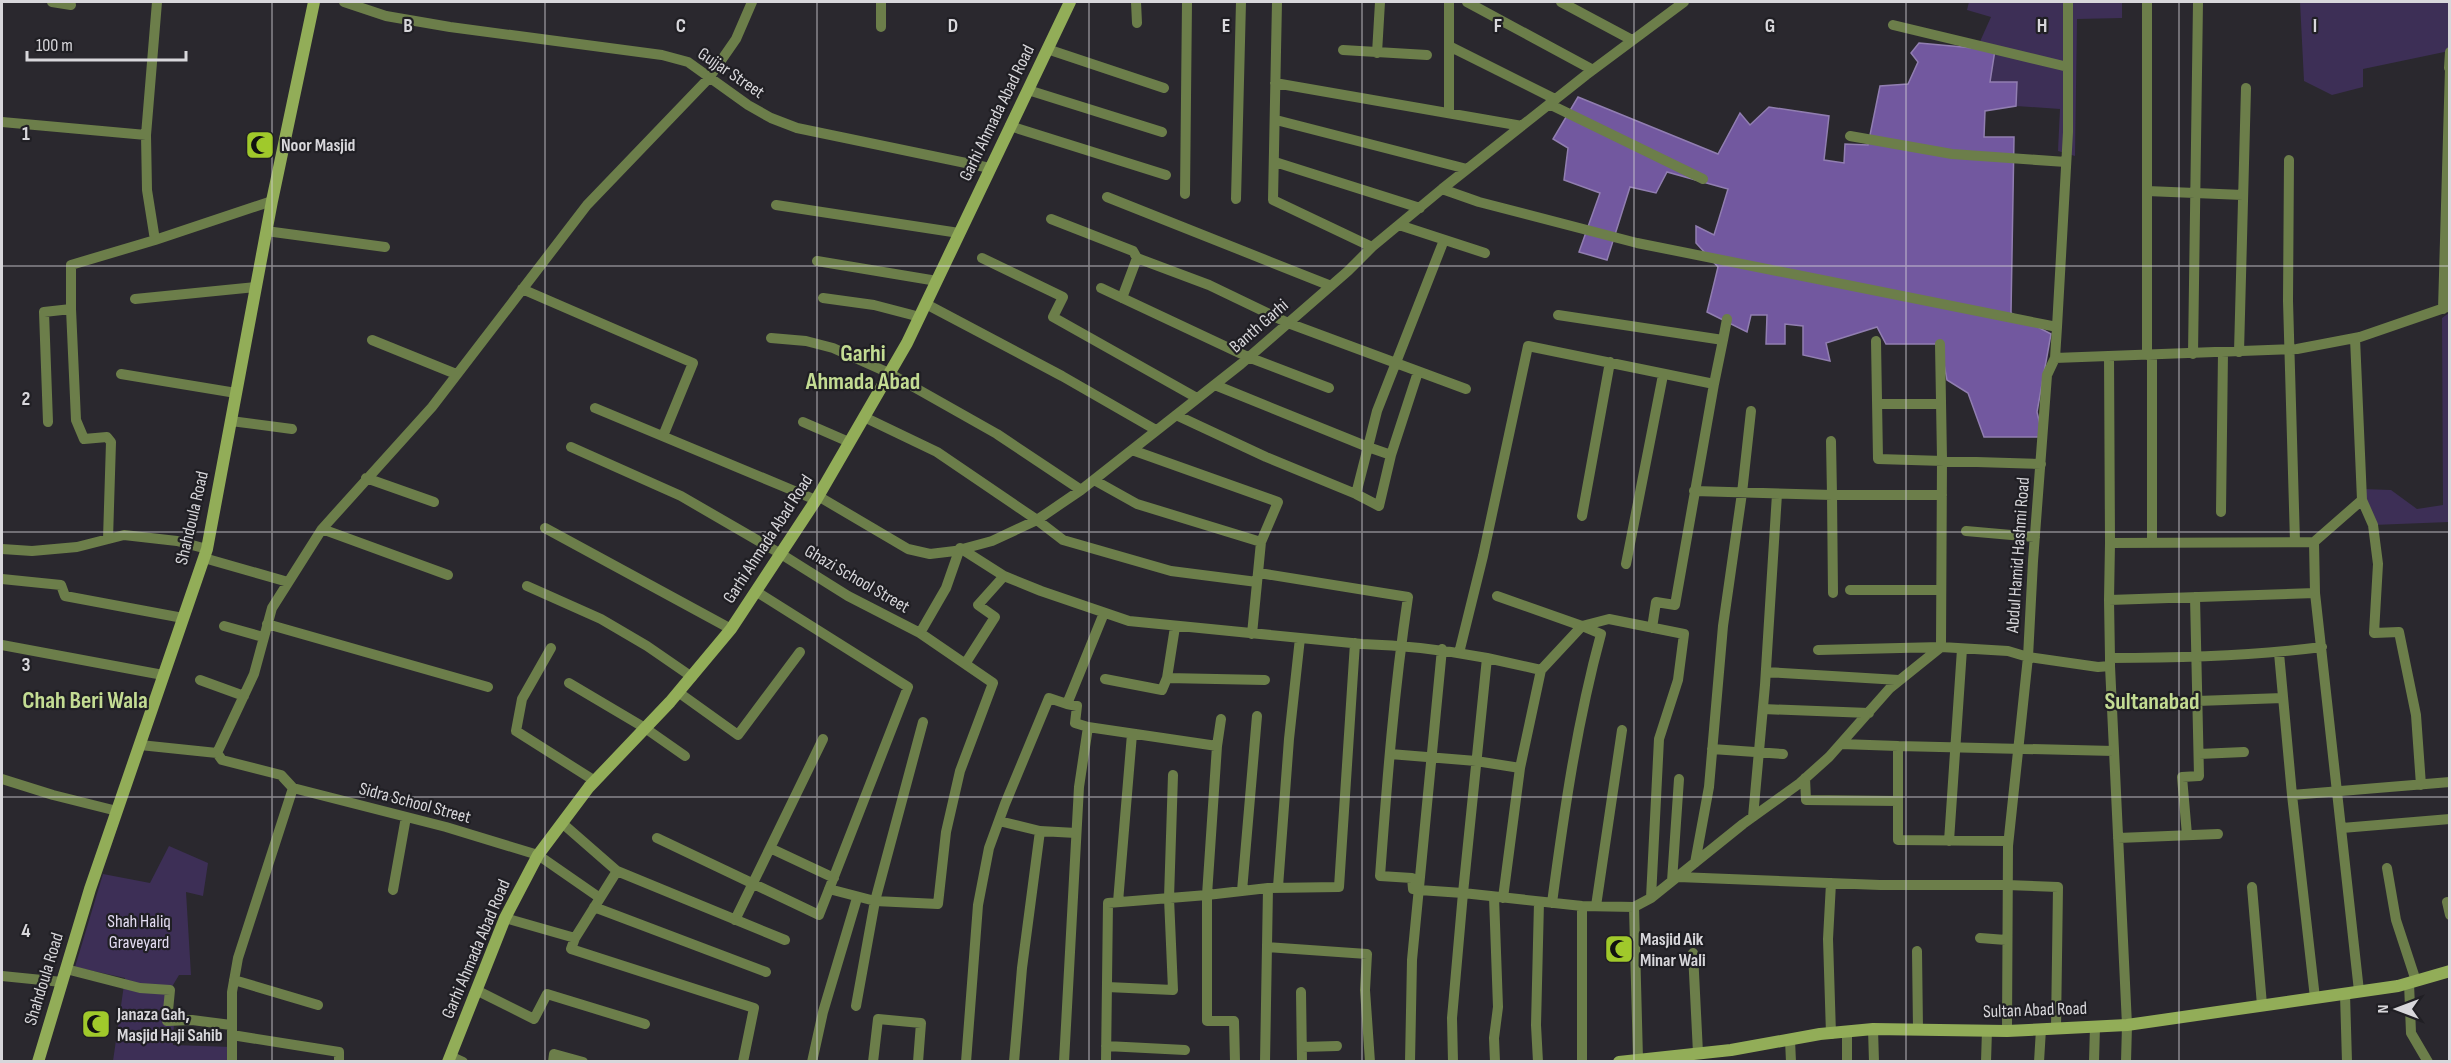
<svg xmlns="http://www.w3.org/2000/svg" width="2451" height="1063" viewBox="0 0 2451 1063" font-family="'Sofia Sans Condensed',sans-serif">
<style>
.green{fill:#3d2f56}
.water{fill:#72589f;stroke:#917eb1;stroke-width:1.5}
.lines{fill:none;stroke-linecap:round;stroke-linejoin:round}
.street{stroke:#6c7e4a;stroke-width:10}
.secondary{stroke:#92ad58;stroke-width:12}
.grid{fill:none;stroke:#d8d7db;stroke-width:1.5;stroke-opacity:0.55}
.labels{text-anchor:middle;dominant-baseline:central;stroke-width:4.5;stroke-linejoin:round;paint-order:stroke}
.street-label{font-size:18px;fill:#d8d7db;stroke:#201f24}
.poi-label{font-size:18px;font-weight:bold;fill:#d8d7db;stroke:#201f24;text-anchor:start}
.park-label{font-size:18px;fill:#e4ddf2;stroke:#201f24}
.district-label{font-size:24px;font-weight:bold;fill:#c3dc93;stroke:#201f24}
.grid-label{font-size:20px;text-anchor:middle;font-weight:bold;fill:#d8d7db;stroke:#201f24;stroke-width:4.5;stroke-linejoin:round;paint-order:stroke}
</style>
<rect width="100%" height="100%" fill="#2a282e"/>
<path class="green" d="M 1969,2 L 2122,2 L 2122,18 L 2077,19 L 2075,156 L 2058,151 L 2060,109 L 2016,106 L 2017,82 L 1990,82 L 1978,46 L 1991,17 L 1967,10 Z
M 2300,2 L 2449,2 L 2449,51 L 2363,69 L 2363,87 L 2332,95 L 2304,81 Z
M 2449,313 L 2449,522 L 2373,525 L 2362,489 L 2391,490 L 2417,509 L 2443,505 L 2442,318 Z
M 169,846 L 208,863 L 203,896 L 186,892 L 191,975 L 179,975 L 170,990 L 167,1021 L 174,1021 L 173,1045 L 232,1047 L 232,1061 L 113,1061 L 125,978 L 75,967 L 103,874 L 150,883 Z"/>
<path class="water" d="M 1919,43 L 1995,50 L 1990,82 L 2017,82 L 2016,106 L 1985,111 L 1984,137 L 2014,137 L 2011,313 L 2051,334 L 2037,412 L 2043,437 L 1984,437 L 1968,393 L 1947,380 L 1940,344 L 1886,344 L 1877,327 L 1826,343 L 1830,361 L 1803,355 L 1803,326 L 1785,324 L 1785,344 L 1766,344 L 1767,315 L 1751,315 L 1747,332 L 1707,312 L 1718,267 L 1696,243 L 1696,226 L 1714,235 L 1728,189 L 1667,172 L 1656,193 L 1630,187 L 1607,260 L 1579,252 L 1600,193 L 1564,180 L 1568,148 L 1553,139 L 1578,97 L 1718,154 L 1740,113 L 1750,125 L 1769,107 L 1829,116 L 1824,160 L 1844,163 L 1845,144 L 1868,145 L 1880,86 L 1908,84 L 1918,62 L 1911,53 Z"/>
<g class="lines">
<path class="street" d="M 52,2 L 71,5
M 157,2 L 146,135 L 147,190 L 155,240 L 272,201
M 344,2 L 386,16 L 450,27 L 662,55 L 688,62 L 748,105 L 771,118 L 797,128 L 990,168
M 1136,2 L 1137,23
M 1277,2 L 1273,200 L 1372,247
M 1449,2 L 1449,113
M 1467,2 L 1593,70
M 1561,2 L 1632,40
M 1893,25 L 2068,67
M 881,27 L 881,2
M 1449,46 L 1555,99
M 1047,49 L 1164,88
M 1343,50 L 1427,55
M 1377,53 L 1380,2
M 2449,68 L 2450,52
M 1275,83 L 1522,126
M 1028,90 L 1162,132
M 1549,104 L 1703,179
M 1276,120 L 1467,169
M 2,122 L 146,135
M 1010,126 L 1166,175
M 1850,136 L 1952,154 L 2066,162
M 2289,160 L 2288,301 L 2295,542
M 1275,162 L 1420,208
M 1442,189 L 1479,202 L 1637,243 L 2057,327 L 2068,132 L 2068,2
M 2147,191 L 2243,195
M 1185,194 L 1187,2
M 1107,197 L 1331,286
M 1236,199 L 1241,2
M 776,205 L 959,233
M 1051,219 L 1133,251 L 1137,258 L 1209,285 L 1288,323 L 1466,389
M 1399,225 L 1485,253
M 266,231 L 385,247
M 982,258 L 1063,297 L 1053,317 L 1197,398
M 817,261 L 937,281
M 1101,288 L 1248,357 L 1329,388
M 522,289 L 693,363 L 663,436
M 823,298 L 874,305 L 920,317
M 1122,298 L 1137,258
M 135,299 L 256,287
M 926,304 L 1062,376 L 1156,430
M 2443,309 L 2450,68
M 1558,315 L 1723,340 L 1714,384
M 771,338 L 806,341 L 833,348 L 889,373 L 997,434 L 1081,490
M 2355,338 L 2362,500 L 2373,525 L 2378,564 L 2374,633 L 2399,632 L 2416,715 L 2421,785
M 372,340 L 456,374
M 1723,340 L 1727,319
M 1876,341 L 1878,459 L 2041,464
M 2239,352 L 2246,88
M 2193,354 L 2198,2
M 2147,355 L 2147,2
M 2152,355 L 2152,543
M 2109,356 L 2110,543 L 2314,542 L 2315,593
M 2055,358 L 2057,327
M 121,374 L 236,393
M 1215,385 L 1368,447 L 1377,411 L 1444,240
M 1879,404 L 1941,404
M 595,408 L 816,500
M 1176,415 L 1266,457 L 1356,494 L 1368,447 L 1391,455 L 1418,372
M 864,417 L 937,452 L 1037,520 L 1063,540 L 1171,571 L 1257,582
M 231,421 L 292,429
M 48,422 L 44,312 L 71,309
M 803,422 L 849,442
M 571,447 L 681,496 L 781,554 L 848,596 L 920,633 L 993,683 L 960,771 L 946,832 L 938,904 L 875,901 L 829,889
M 366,478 L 434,502
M 1094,480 L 1137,504 L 1261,542 L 1278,502 L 1132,450
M 1694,491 L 1832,495 L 1831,441
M 1356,494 L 1379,506 L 1391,455
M 818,496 L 908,549 L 930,554 L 955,551 L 992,541 L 1037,520 L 1081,490 L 1241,364 L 1348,271 L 1372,247 L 1442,189 L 1586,75 L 1684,2
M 2221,512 L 2223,352
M 1582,516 L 1610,362
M 545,528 L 731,629
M 322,529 L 448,575
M 1966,531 L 2035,537
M 108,539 L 111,442 L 107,437 L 84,439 L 76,420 L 71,309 L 71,265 L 155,240
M 2314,542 L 2362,500
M 2,549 L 32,551 L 77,547 L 124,535 L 177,541 L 207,549
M 204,558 L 288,582
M 1626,564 L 1663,375
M 2,579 L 61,585 L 65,596 L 183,618
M 527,586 L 601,619 L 647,646 L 692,677
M 1850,590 L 1941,590
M 1833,593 L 1832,495 L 1942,495
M 1497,596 L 1582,626 L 1609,619 L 1684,634 L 1678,680 L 1659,739 L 1651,898
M 2109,600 L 2110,543
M 267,624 L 488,687
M 224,626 L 263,637
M 920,633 L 946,588 L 960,548 L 1004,576 L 1041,591 L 1129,621 L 1362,644 C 1405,645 1445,650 1487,658 L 1463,893 L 1419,890 L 1413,889 L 1412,878 L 1380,876 C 1387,782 1394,690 1408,597 L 1259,573
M 1252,634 L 1261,542
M 2,645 L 163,675
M 551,648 L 522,699 L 516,731 L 595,781
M 1818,650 L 1941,647 L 1942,459 L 1940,344
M 1459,653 L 1483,556 L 1528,346 L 1714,384 L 1675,605 L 1656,602 L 1652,628
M 2279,653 L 2292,795 L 2450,782
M 1487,658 L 1541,670
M 2110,658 L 2109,600 L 2315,593 L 2359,991
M 965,664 L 995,617 L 978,605 L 1004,576
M 2110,666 L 2127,1025 L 2126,1062
M 1766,672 L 1899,680
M 1167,678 L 1265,680
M 1105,679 L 1162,690 L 1167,678 L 1175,627
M 200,680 L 244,696
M 569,683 L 645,728 L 685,756
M 678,692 L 738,735 L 800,652
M 2197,701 L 2283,698
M 1067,704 L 1077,706 L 1075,723 L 1088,727
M 1763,709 L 1869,713
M 1841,744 L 1898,746 L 1898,840 L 2008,841
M 140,745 L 217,753
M 1217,746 L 1221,719
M 1898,746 L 2114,751
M 1712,749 L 1783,754
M 217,753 L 254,674 L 272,608 L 322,529 L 432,407 L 587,205 L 709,78 L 736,39 L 752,2
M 217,753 L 222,760 L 281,775 L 293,788 L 446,827 L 538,855 L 600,898
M 1390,754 L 1476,761 L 1520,768
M 2199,754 L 2244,752
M 1805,778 L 1806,800 L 1898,801
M 2,779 L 53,795 L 117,811
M 2292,795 L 2315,998
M 1753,817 L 1765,685 L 1777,494
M 999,821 L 1040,831 L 1022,968 L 1014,1062
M 562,823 L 617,871 L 785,940
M 2342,828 L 2450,819
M 1040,831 L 1076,833
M 2187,835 L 2182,777 L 2199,776 L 2195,597
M 657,838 L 819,915 L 908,687 L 757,592
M 2118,838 L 2218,834
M 1949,841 L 1962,649
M 770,848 L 834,878
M 1695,863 L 1709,787 L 1723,626 L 1742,493 L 1751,411
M 2387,868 L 2396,920 L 2416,981
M 1678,877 L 1880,885 L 2007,885 L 2058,887 L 2056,1028
M 1672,881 L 1679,779
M 1831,883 L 1828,939 L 1831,1034
M 1278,887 L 1289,739 L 1300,638
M 2252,887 L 2262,1005
M 1268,888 L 1339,887 L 1355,643
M 393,890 L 406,817
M 1242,891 L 1257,716
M 1494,897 L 1498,1007 L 1494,1038 L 1495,1062
M 1503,898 L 1520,768 L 1541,670 L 1582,626 L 1601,634 C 1577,722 1564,812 1552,903
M 1118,902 L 1132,734
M 2447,902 L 2450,915
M 1582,906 L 1582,1062
M 1596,906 L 1622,730
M 594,907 L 766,972
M 505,918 L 575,938 L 571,949 L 754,1008 L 743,1062
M 735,920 L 823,739
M 575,938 L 617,871
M 1980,938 L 2006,940
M 1267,947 L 1367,954 L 1365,990 L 1370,1062
M 1917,951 L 1918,1029
M 1693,953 L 1698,1053
M 66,969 L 140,988 L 170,990 L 167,1021 L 192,1020 L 231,1025
M 2,976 L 62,982
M 234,980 L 318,1005
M 2409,983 L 2411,1033 L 2428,1062
M 1107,987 L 1173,990 L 1169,898 L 1173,775
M 476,990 L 534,1019 L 547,994 L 645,1024
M 1301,992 L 1302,1062
M 2345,994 L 2347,1062
M 856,1006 L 875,901 L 923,722
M 1873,1029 L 1874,1062
M 2007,1031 L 2008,846 L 2028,657 L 2098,667 L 2110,666 L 2110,658 C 2181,658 2251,656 2322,647
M 1847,1032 L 1847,1062
M 232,1035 L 339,1052 L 339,1062
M 1790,1040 L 1791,1062
M 1106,1046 L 1185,1050
M 1302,1047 L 1337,1046
M 450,1056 L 463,1062
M 1638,1059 L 1634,907 L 1651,898 L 1743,824 L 1800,783 L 1829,757 L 1890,688 L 1941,647 L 2008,651 L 2028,657 L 2033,561 L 2047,375 L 2055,358 L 2297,349 L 2360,337 L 2450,306
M 232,1062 L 232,992 L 238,958 L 293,788
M 553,1062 L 554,1054 L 583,1062
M 812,1062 L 823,1012 L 857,898
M 873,1062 L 878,1019 L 921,1023 L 918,1062
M 966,1062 L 978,905 L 989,848 L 1005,804 L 1049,698 L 1067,704 L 1104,613
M 1064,1062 L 1079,787 L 1088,727 L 1217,746 L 1207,895 L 1108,903 L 1106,1062
M 1235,1062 L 1234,1021 L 1207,1021 L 1207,895 L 1268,888 L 1265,1062
M 1410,1062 L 1412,960 L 1442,649
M 1453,1062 L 1452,1018 L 1463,893 L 1582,906 L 1634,907
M 1538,1062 L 1536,1025 L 1539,902
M 1986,1062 L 1987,1030
M 2039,1062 L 2041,1029
M 2094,1062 L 2095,1026"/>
<path class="secondary" d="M 38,1062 L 90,889 L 207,549 L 272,201 L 314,2
M 448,1062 L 505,918 L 538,855 L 589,787 L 670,702 L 731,629 L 816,500 L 907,343 L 1070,2
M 1619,1062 L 1731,1050 L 1820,1034 L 1873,1029 L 2007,1031 L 2127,1025 L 2398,986 L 2450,971"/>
</g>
<path class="grid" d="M 272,2 L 272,1062M 545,2 L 545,1062M 817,2 L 817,1062M 1089,2 L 1089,1062M 1362,2 L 1362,1062M 1634,2 L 1634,1062M 1906,2 L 1906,1062M 2179,2 L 2179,1062M 2,266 L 2450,266M 2,532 L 2450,532M 2,797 L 2450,797"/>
<defs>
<g id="mosque-square" transform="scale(1.5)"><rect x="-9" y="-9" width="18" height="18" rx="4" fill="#a0c92b" stroke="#201f24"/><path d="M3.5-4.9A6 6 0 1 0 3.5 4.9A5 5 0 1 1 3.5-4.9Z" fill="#111"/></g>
</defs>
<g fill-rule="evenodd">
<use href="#mosque-square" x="260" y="145"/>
<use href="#mosque-square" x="1619" y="949"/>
<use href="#mosque-square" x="96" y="1024"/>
</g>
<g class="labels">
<g class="street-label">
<text transform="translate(731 73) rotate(34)">Gujjar Street</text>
<text transform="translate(997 113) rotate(-64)">Garhi Ahmada Abad Road</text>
<text transform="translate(1259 326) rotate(-41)">Banth Garhi</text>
<text transform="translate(192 518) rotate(-77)">Shahdoula Road</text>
<text transform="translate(768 539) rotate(-57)">Garhi Ahmada Abad Road</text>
<text transform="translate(2018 555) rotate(-86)">Abdul Hamid Hashmi Road</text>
<text transform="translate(857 579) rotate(30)">Ghazi School Street</text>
<text transform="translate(415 803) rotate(15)">Sidra School Street</text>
<text transform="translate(476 949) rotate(-67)">Garhi Ahmada Abad Road</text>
<text transform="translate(44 979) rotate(-73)">Shahdoula Road</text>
<text transform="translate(2035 1010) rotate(-2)">Sultan Abad Road</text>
</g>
<g class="poi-label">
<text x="281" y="145">Noor Masjid</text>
<text x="1640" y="939">Masjid Aik<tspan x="1640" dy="21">Minar Wali</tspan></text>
<text x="117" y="1014">Janaza Gah,<tspan x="117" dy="21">Masjid Haji Sahib</tspan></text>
</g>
<g class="park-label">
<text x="139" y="921">Shah Haliq<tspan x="139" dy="21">Graveyard</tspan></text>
</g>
<g class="district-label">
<text x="863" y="353">Garhi<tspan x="863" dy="28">Ahmada Abad</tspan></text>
<text x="85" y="700">Chah Beri Wala</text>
<text x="2152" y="701">Sultanabad</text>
</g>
</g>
<g class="grid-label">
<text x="408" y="32">B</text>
<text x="681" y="32">C</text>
<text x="953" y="32">D</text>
<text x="1226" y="32">E</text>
<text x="1498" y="32">F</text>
<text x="1770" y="32">G</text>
<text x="2042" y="32">H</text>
<text x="2315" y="32">I</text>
<text x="26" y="140">1</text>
<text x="26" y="405">2</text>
<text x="26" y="671">3</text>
<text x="26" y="937">4</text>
</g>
<rect width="2451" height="1063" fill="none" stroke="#d8d7db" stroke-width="6"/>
<g transform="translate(2397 1009) rotate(270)" stroke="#201f24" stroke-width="4.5" paint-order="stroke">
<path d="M0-4.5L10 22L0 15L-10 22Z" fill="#d8d7db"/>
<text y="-9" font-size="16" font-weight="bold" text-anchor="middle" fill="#d8d7db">N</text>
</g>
<path d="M27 51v9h159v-9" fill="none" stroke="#d8d7db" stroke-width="3"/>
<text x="36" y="51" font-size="18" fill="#d8d7db" stroke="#201f24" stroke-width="4.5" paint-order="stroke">100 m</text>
</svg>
